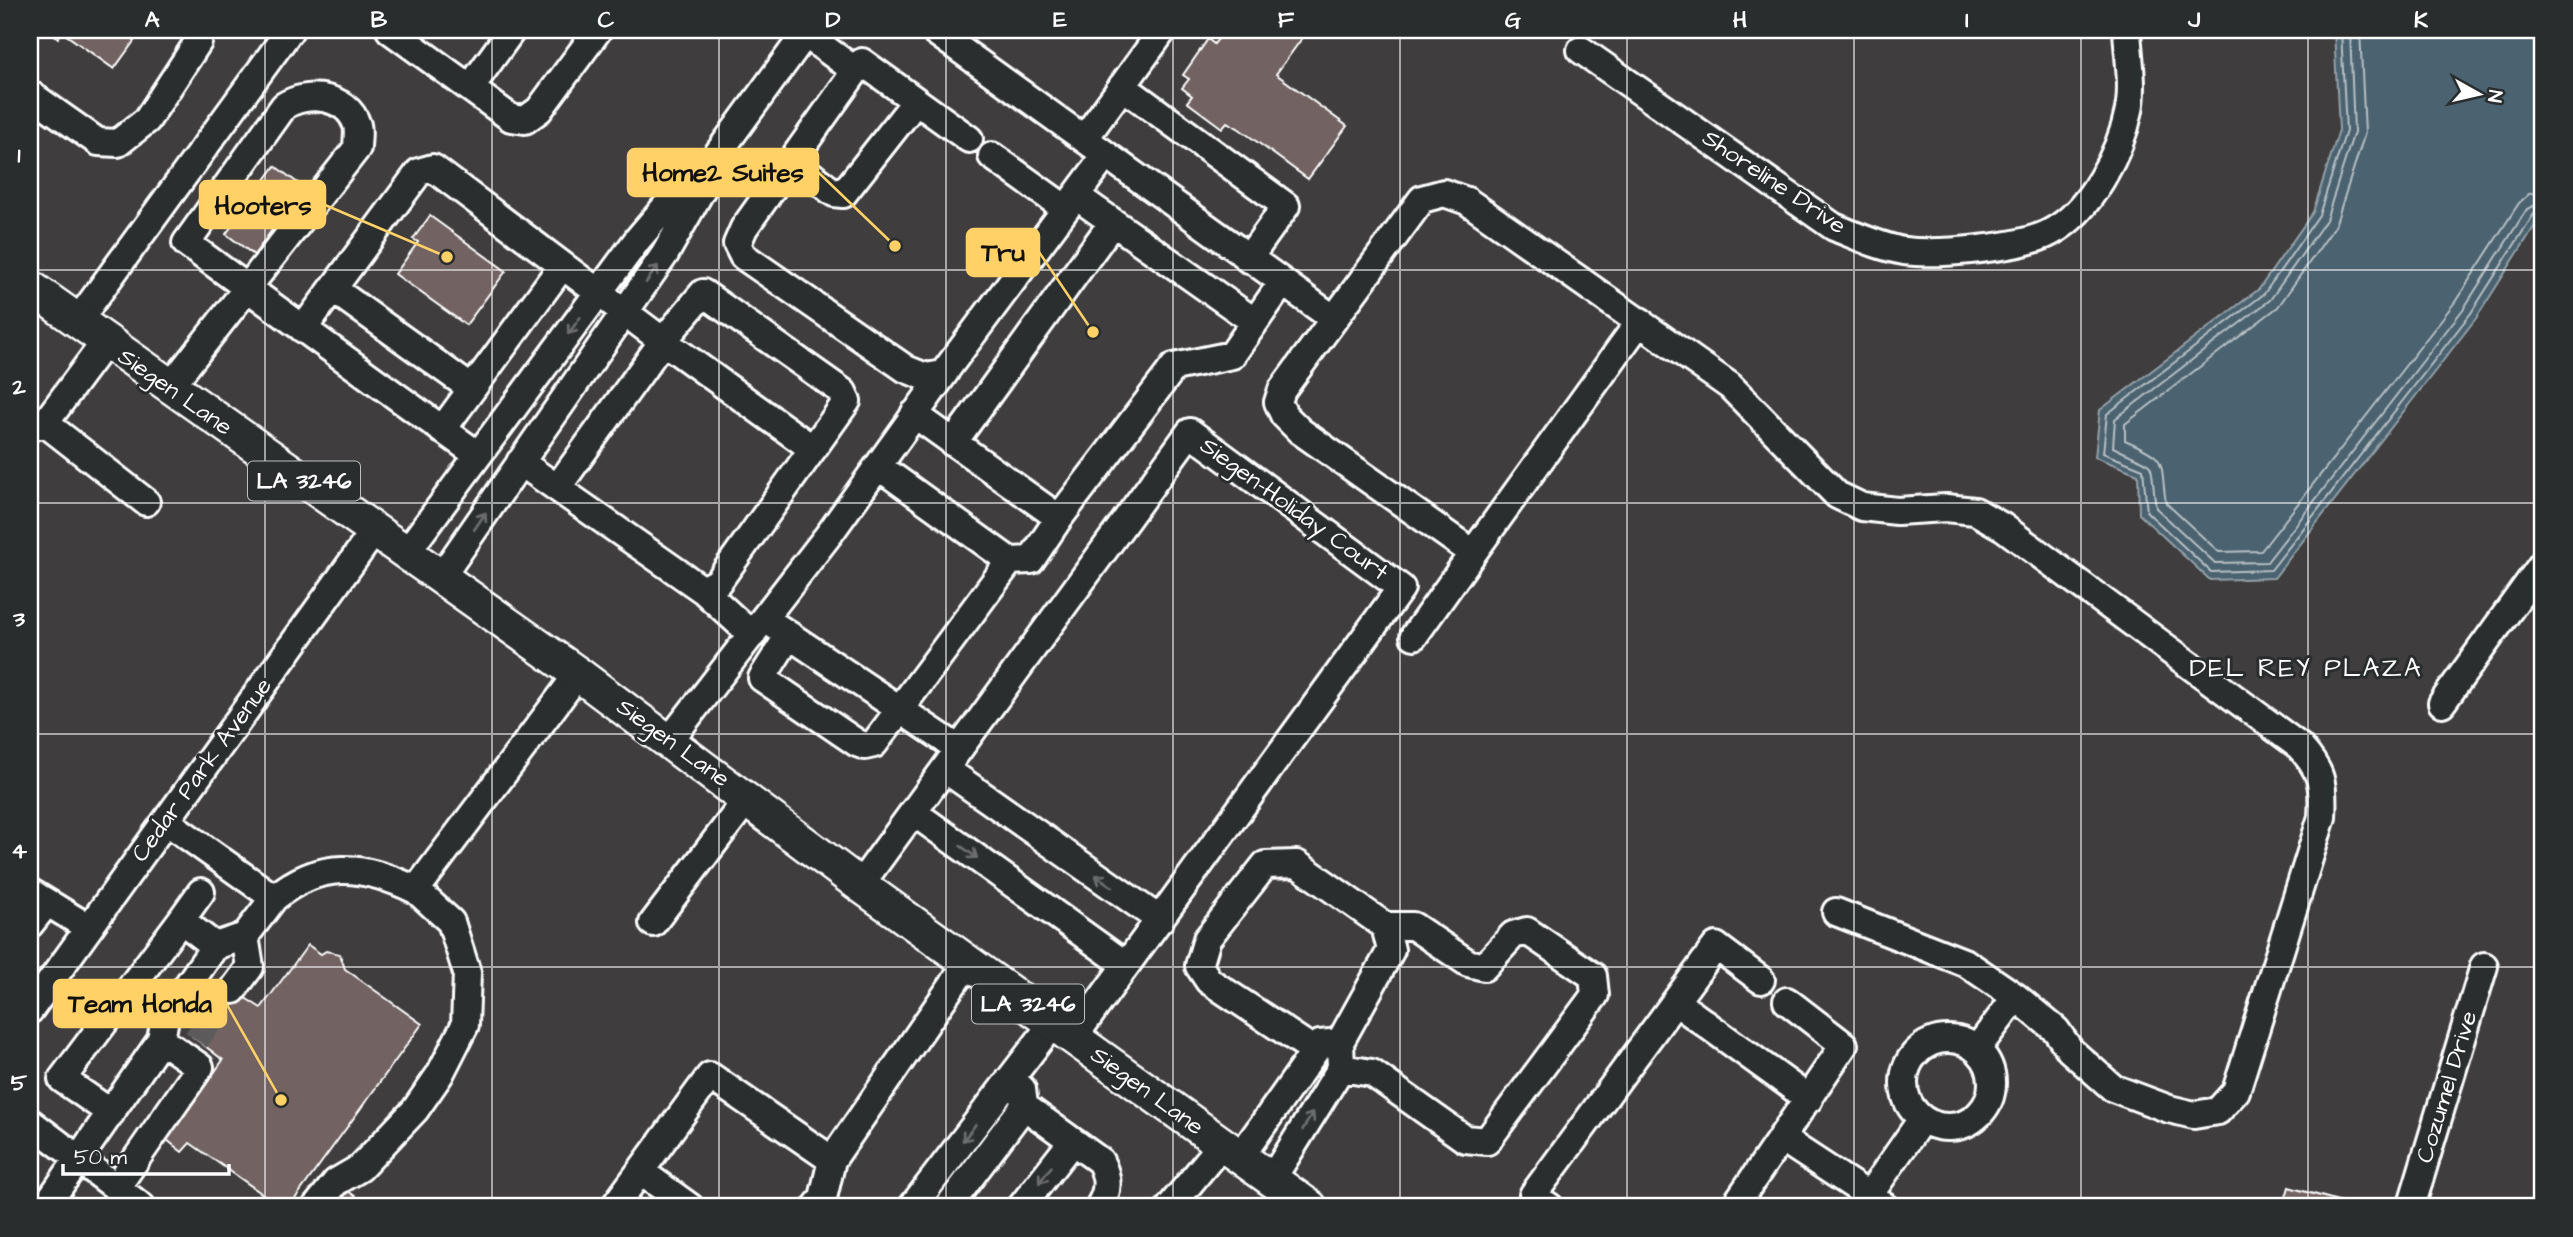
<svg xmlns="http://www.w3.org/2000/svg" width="2573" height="1237" viewBox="0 0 2573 1237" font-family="'Architects Daughter',sans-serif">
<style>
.water{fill:#4b626f;stroke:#93a1a9;stroke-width:2}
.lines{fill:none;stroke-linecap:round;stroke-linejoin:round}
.shore{stroke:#b7c0c5;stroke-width:2}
.building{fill:#726362;stroke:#fff;stroke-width:2}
.minor-tunnel{stroke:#5d5a5b;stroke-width:26;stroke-dasharray:26 13;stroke-linecap:butt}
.minor-casing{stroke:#fff;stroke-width:32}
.major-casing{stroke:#fff;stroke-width:38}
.minor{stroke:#2a2d2e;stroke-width:26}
.major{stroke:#2a2d2e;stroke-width:33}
.oneway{stroke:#6a6c6d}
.grid{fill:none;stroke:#fff;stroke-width:2;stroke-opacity:0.55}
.labels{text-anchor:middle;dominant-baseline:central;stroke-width:6;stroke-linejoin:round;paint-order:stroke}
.shield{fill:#2a2d2e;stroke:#bfc0c0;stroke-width:2}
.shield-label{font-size:23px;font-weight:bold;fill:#fff}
.street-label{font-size:24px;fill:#fff;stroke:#2a2d2e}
.neighbourhood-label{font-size:26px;letter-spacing:2px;fill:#fff;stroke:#2a2d2e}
.leader{fill:none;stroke:#ffd166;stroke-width:2.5}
.callout-dot{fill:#ffd166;stroke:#2a2d2e;stroke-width:2.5}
.callout{fill:#ffd166;stroke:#ffd166;stroke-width:2.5}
.callout-label{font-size:26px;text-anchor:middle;font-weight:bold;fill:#111}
.neatline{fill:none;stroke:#fff;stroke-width:2.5}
.grid-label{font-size:23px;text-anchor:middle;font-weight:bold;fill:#fff}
</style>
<rect width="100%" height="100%" fill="#403d3e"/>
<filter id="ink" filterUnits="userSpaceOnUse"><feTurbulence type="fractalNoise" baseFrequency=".0143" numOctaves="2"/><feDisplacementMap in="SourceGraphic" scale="14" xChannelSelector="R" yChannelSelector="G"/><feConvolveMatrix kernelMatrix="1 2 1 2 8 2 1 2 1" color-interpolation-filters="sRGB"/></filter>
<g filter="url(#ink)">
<path class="water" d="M 2334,30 L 2543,30 L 2543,213 L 2477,317 L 2274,578 L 2210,580 L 2139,514 L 2138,474 L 2095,457 L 2100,410 L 2259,289 L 2313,212 L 2339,130 Z"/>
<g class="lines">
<path class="shore" d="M 2341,30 L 2346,131 L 2319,215 L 2264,294 L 2107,414 L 2103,453 L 2143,469 L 2147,512 L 2211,572 L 2271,570 L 2471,313 L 2534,214 L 2543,211
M 2350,30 L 2354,132 L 2326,220 L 2270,300 L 2115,419 L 2113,447 C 2162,472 2148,453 2156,508 L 2215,563 L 2267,562 L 2464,308 L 2527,209 L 2543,202
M 2360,30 L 2365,133 L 2335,226 L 2278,307 L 2125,424 L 2125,440 C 2170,460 2159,458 2166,503 L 2219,552 L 2261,551 L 2455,302 L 2519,203 L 2529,194 L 2543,191"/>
</g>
<path class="building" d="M 49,30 L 142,30 L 114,69 L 62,32 L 58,38 Z
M 1225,30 L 1308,30 L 1276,74 L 1347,126 L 1308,179 L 1238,128 L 1227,122 L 1222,128 L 1187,102 L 1192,96 L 1182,88 L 1189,79 L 1183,75 L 1208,39 L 1214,44 Z
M 275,166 L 303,187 L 254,255 L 226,234 Z
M 430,216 L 506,271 L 466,325 L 395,274 L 418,242 L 413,239 Z
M 308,945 L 321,954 L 326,951 L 340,954 L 345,969 L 422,1024 L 289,1207 L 281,1207 L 190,1143 L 182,1152 L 167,1140 L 223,1060 L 192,1036 L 228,987 L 261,1008 Z
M 2289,1187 L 2359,1207 L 2283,1207 Z
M 348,1191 L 370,1207 L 337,1207 Z"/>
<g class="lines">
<path class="minor-tunnel" d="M 196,1040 L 233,990"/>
<g class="minor-casing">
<path id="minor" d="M 390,30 L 511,118 L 525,120 L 539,110 L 598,30
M 933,30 L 1334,319
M 805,34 L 856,71
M 1581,50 L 1834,227 C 1857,236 1880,247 1904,251 C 1937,255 2023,248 2051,232 C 2090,212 2121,151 2129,110 C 2134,85 2128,54 2127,30
M 1122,86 L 1286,206 L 1248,259
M 470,88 L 512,30
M 30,94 L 98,142 L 118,143 L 147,120 L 198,42 L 200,30
M 969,139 L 862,62 L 744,228 L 737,244 L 743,256 L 906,369 L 926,377 L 943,374 L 1106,155
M 1084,139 L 1163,30
M 992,156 L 1066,209
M 714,159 L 808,30
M 792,160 L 834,193 L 843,194 L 916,101
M 1076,196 L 1255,322
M 333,289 L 472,389
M 1640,321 L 1473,553 L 1300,431 L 1284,415 L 1278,402 L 1282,390 L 1422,199 L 1444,193 L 1467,201 L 1730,386 L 1837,495 L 1862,507 L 1897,511 L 1946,508 L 1975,511 L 2003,527 L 2299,746 C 2322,771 2324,783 2322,817 L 2236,1091 L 2218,1111 L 2194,1115 L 2169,1109 L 2113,1088 L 2070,1050 L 2056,1030 L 2016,997 L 1977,1049
M 77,322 L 290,30
M 303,329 L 419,172 L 433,168 L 663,341 L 703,293 L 843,392 L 847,401 L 718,582 L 703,590 L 520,462
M 169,388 L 357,148 C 357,141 359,132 357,125 C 347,95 308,91 284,106 L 186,243 C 283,314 380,385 478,455
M 914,414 L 1059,518 L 1174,367 L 1232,355 L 1282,283
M 45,423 L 146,502
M 30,427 L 45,423 L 105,342
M 442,430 L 562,266
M 953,443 L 1113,222
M 557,488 L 663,341 L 813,449
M 406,553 L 638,239 L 697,170 L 714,159 L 708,178 L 665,254 L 441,577
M 1010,561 L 1031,560 L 1059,518
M 703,590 L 752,635
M 765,619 L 789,635 L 762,678 L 857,743 L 865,746 L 874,744 L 1010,561 L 878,466
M 789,635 L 959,749
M 1414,636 L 1473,553
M 2442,703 L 2543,563
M 669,741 L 830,533 L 946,371
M 945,769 L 1160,920
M 913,812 L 1126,965
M 166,821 L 274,898 C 321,859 364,865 416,890
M 860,885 L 1190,432 L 1401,588 L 1073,1038
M 30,892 L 89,928
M 201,892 L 181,920 L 215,946
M 1836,912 L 1966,963 L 2016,997
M 653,923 L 748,798
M 30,924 L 46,904
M 233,990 L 250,967 L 245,936
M 1787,1001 L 1844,1045 L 1781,1138 L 1886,1207
M 1677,1003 L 1809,1099
M 30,1010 L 375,530
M1904 1083a44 44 0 1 1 88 0a44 44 0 1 1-88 0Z
M 161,1040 L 165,1018 L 215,946 L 245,936 L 274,898
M 1315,1051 L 1209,981 L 1199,966 L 1207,939 L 1265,865 L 1297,864 L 1385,926 L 1391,950 L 1340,1042
M 1341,1068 L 1372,1073 L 1465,1139 L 1487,1141 L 1595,995 L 1593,976 L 1527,931 L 1513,935 L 1484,967 L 1468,963 L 1413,926 L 1385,926
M 1011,1079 L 1022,1089 L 1024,1106 L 1100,1161 C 1109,1178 1109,1191 1099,1207
M 111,1113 L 62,1079 L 181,920
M 30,1122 L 142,1207
M 1240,1157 L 1320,1044 L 1340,1042 L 1341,1068 L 1272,1179
M 640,1171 L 690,1207
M 45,1207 L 161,1040 L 200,1067 L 116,1188
M 316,1207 L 336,1182 L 360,1168 L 415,1110 L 440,1074 L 465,1025 L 467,973 L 451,922 L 416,890 L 578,674
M 614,1207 L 710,1076 L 832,1160
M 816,1207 L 823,1198 L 832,1160 L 969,961
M 912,1207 L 1053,1023
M 948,1207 L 1024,1106
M 1021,1207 L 1071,1143
M 1170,1207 L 1222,1144
M 1550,1207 L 1533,1195 L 1716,946 L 1761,980
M 1734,1207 L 1781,1138
M 1861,1207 L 1922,1119
M 2411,1207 L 2484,966"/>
</g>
<g class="major-casing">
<path id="major" d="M 30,287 L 578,674 L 860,885 L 1310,1207"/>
</g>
<use href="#minor" class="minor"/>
<use href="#major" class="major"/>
</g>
<defs><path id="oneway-shaft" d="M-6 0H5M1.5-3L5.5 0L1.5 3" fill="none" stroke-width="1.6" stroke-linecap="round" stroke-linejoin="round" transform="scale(1.75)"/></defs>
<g class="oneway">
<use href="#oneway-shaft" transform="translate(652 274) rotate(-55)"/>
<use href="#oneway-shaft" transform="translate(574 326) rotate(126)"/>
<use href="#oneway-shaft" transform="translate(480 521) rotate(-56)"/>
<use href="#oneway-shaft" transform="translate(969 852) rotate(36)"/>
<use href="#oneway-shaft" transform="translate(1104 881) rotate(-145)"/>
<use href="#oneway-shaft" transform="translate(1308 1121) rotate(-58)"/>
<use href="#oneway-shaft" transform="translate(969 1133) rotate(128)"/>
<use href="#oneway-shaft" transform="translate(1045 1175) rotate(127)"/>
</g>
</g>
<path class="grid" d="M 265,30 L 265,1207M 492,30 L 492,1207M 719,30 L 719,1207M 946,30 L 946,1207M 1173,30 L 1173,1207M 1400,30 L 1400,1207M 1627,30 L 1627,1207M 1854,30 L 1854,1207M 2081,30 L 2081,1207M 2308,30 L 2308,1207M 30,270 L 2543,270M 30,503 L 2543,503M 30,734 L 2543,734M 30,967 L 2543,967"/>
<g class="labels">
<g class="shield">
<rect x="248" y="461.5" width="112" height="39" rx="5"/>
<rect x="972" y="984.5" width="112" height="39" rx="5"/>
</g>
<g class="shield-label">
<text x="304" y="481">LA 3246</text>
<text x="1028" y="1004">LA 3246</text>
</g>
<g class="street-label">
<text transform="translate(1774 182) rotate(34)">Shoreline Drive</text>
<text transform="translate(175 392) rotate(35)">Siegen Lane</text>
<text transform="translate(1294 509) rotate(36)">Siegen-Holiday Court</text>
<text transform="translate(673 743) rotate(36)">Siegen Lane</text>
<text transform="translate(202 770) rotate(-54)">Cedar Park Avenue</text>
<text transform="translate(2447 1087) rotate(-73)">Cozumel Drive</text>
<text transform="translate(1147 1091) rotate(36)">Siegen Lane</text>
</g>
<g class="neighbourhood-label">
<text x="2306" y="668">DEL REY PLAZA</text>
</g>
</g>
<path class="leader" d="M895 246L818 172M447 257L325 205M1093 332L1039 252M281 1100L226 1003"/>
<g class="callout-dot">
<circle cx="895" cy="246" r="7"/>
<circle cx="447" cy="257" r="7"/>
<circle cx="1093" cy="332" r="7"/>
<circle cx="281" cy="1100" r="7"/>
</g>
<g class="callout">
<rect x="628" y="149" width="190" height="47" rx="7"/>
<rect x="200" y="181" width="125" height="47" rx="7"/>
<rect x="967" y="229" width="72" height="47" rx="7"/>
<rect x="54" y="980" width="172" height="47" rx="7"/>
</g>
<g class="callout-label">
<text x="723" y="181">Home2 Suites</text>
<text x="263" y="214">Hooters</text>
<text x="1003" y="261">Tru</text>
<text x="140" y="1012">Team Honda</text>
</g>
<rect width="2573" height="1237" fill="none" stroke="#2a2d2e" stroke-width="77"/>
<g transform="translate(2479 94) rotate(98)" stroke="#2a2d2e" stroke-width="5" paint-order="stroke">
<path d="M0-5L12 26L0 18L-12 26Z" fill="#ffffff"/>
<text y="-10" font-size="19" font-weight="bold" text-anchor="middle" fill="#ffffff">N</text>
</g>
<path d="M63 1164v10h166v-10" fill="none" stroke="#ffffff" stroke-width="3.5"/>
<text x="74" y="1164" font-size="21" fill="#ffffff" stroke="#2a2d2e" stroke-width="5" paint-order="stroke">50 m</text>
<rect x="38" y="38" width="2496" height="1160" class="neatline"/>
<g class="grid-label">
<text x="152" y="27">A</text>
<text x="379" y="27">B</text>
<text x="606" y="27">C</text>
<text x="833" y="27">D</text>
<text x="1060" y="27">E</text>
<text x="1286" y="27">F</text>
<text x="1513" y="27">G</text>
<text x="1740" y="27">H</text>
<text x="1967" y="27">I</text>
<text x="2194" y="27">J</text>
<text x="2421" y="27">K</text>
<text x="19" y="162">1</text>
<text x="19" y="394">2</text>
<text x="19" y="626">3</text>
<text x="19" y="858">4</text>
<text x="19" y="1090">5</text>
</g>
</svg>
